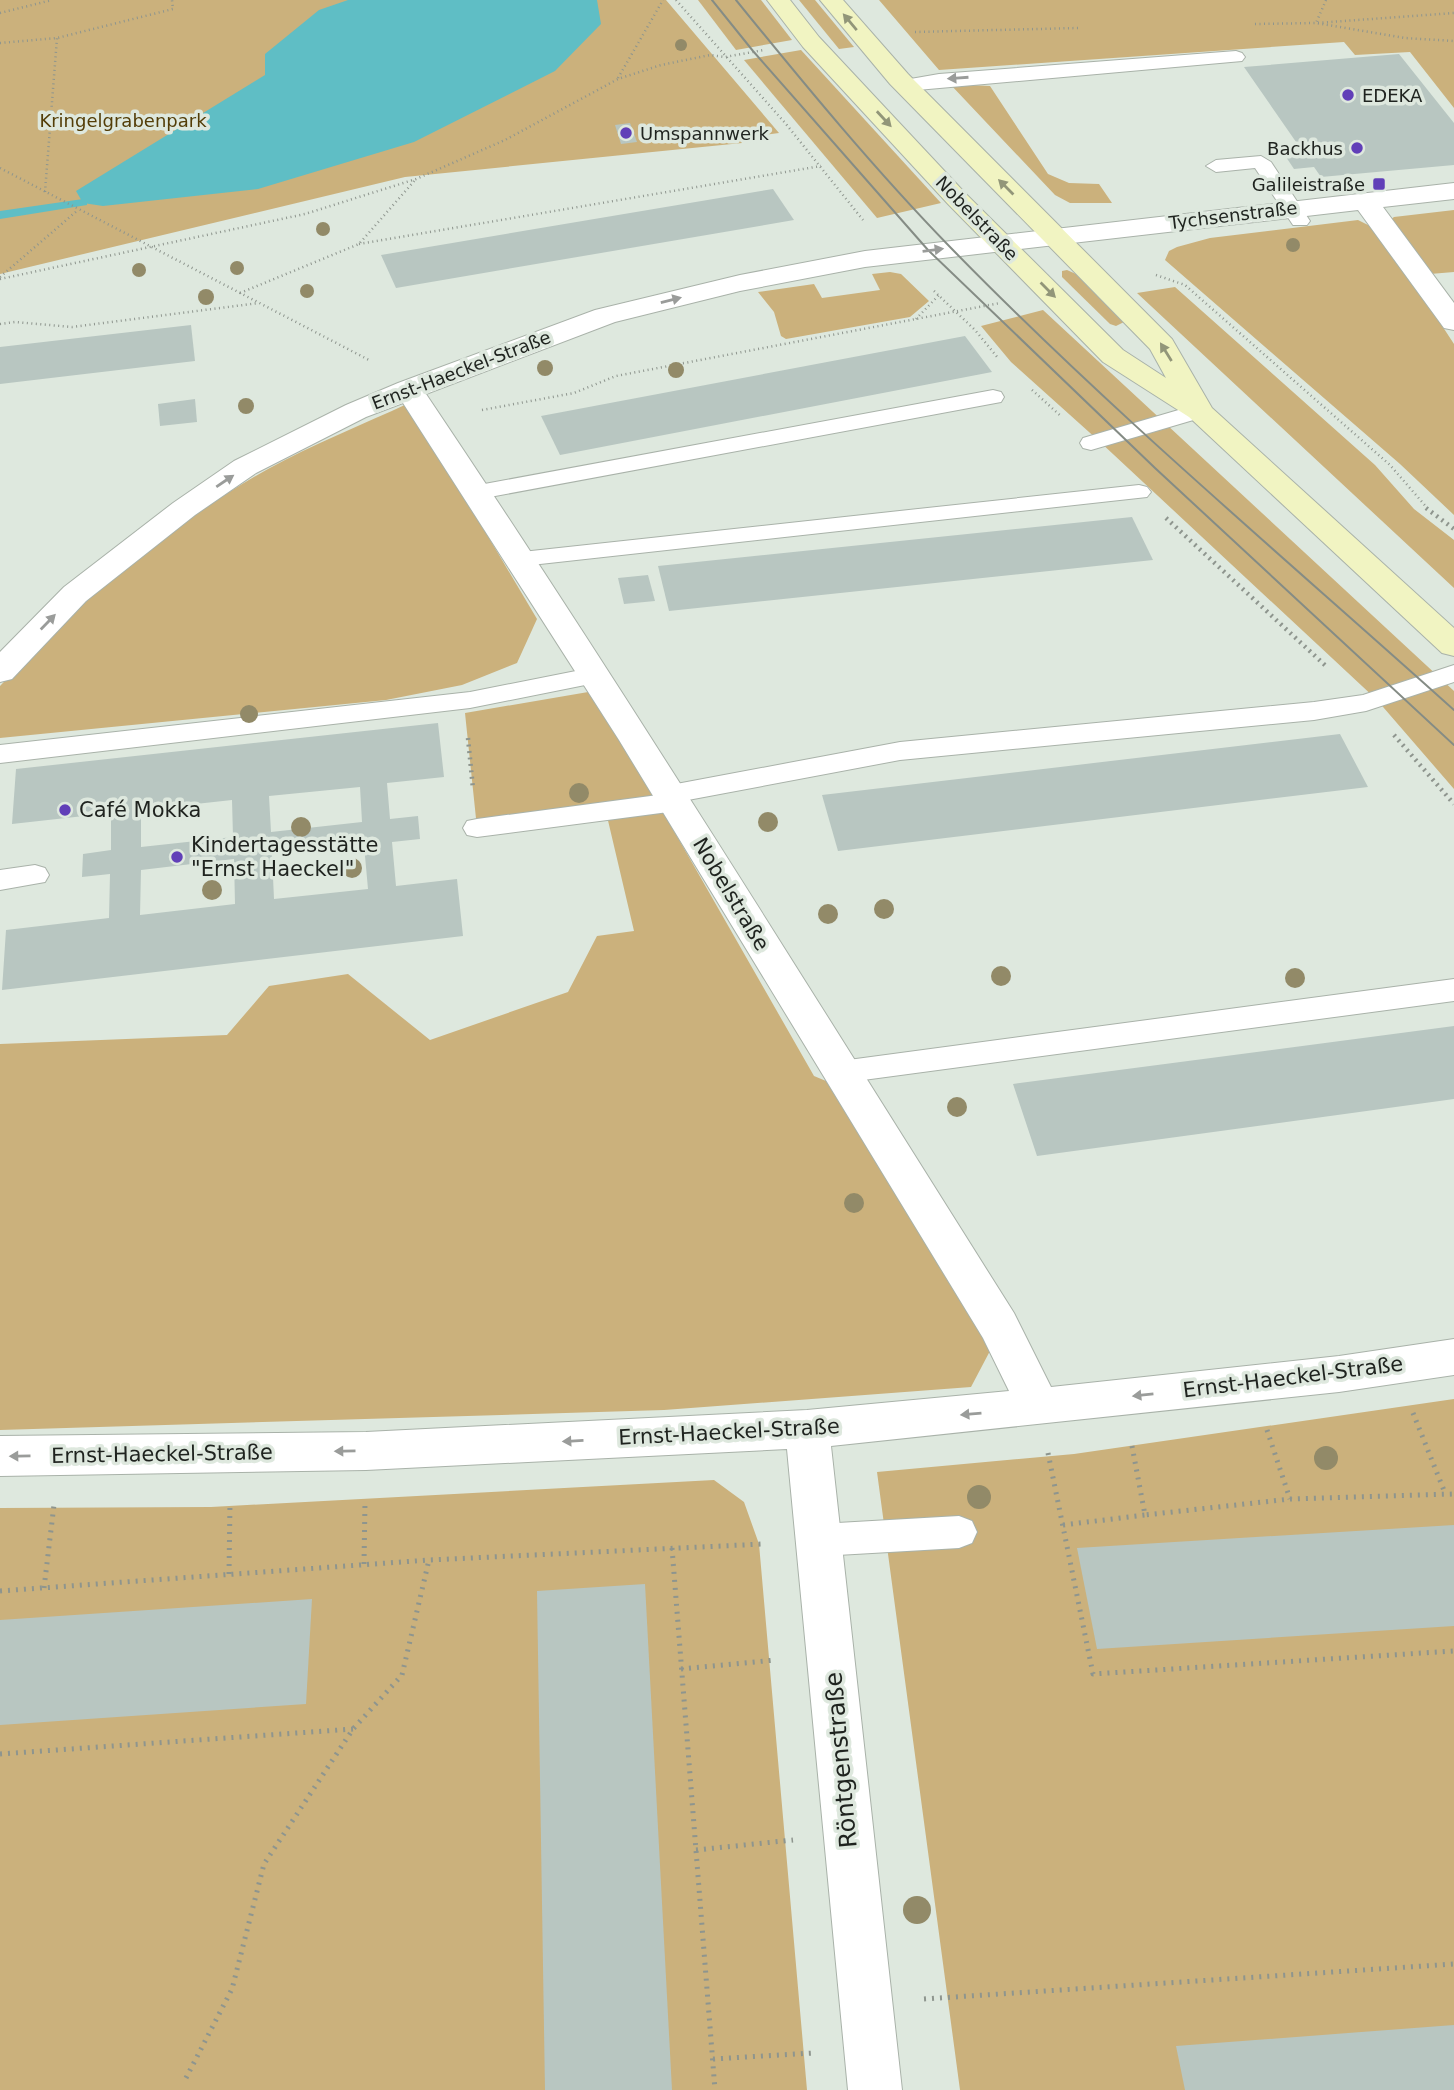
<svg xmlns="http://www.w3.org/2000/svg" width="1454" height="2090" viewBox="0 0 1454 2090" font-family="'DejaVu Sans',sans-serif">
<rect width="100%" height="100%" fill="#dee8de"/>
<g fill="#cbb17c">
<polygon points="0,0 666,0 779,133 740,138 742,143 405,177 0,274"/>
<polygon points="698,0 761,0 792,40 736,50"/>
<polygon points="799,0 815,0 854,47 839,49"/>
<polygon points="879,0 1454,0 1454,108 1410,52 1355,55 1344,42 939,70"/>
<polygon points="801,50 941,203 877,218 744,60"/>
<polygon points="950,84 990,86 1048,174 1069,183 1099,184 1112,203 1070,203 1055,195"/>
<polygon points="1454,210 1454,272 1430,274 1390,220 1394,217"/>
<polygon points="1358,220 1380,231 1454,344 1454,515 1400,464 1165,260 1169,251 1177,247 1210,238"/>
<polygon points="1067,270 1076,274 1124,322 1116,326 1110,324 1062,277 1062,271"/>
<polygon points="890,272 901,274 929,301 910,317 786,339 781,336 774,312 758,292 814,284 822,298 880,290 872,274"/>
<polygon points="1175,287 1375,465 1414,509 1454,540 1454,588 1137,293"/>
<polygon points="1043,310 1454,691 1454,789 1377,700 1099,441 1011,362 981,326"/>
<path d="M409,403L537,619L517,663L462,685L386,700L0,738V686C80,602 166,526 268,469C313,444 362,425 409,403Z"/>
<polygon points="594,691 814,1076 826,1081 991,1349 971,1387 664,1410 0,1430 0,1044 227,1035 269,986 348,974 430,1040 568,992 597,936 634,931 606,812 477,828 465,713"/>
<polygon points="1454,1399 1454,2090 960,2090 877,1472 1074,1454"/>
<polygon points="714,1480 744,1502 759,1544 807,2090 0,2090 0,1508 211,1507"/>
</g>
<polygon fill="#5fbec5" points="348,0 597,0 601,24 555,71 414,142 258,189 103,206 83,203 76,191 265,75 265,54 319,10"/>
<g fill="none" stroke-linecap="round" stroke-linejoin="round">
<polygon fill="#5fbec5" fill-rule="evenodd" points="83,199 87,201 87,205 0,219 0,211"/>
</g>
<g fill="#b8c6c1" fill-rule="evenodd">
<polygon points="1399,54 1454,123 1454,165 1321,177 1314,167 1294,169 1284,154 1303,152 1244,67"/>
<polygon points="630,123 637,142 621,144 615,125"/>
<polygon points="773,189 794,220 396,288 381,255"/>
<polygon points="191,325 195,361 0,384 0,347"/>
<polygon points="965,336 992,372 560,455 541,416"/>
<polygon points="195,399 197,422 160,426 158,404"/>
<polygon points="1132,517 1153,560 669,611 658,566"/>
<polygon points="648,575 655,601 624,604 618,578"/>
<path d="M438,723L444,777L387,783L390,819L418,816L420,839L392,842L396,886L457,879L463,936L2,990L6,930L109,918L110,874L82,877L83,854L111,850V813L12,824L16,769ZM360,787L362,822L271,832L269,796ZM232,800L233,837L141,847V810ZM364,845L368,889L274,899L272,855ZM234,859L235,904L140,915L141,870Z"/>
<polygon points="1340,734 1368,787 838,851 822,795"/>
<polygon points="1454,1026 1454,1099 1037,1156 1013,1084"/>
<polygon points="1454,1525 1454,1626 1097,1649 1077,1548"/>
<polygon points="645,1584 672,2090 545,2090 537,1591"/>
<polygon points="312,1599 306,1704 0,1725 0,1620"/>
<polygon points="1454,2025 1454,2090 1185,2090 1176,2046"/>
</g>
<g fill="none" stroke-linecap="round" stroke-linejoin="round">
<defs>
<g id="lane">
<polygon points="1236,51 1242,53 1245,57 1242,61 906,91 897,85 899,81 939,74"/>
<polygon points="1261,156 1271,162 1310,221 1307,225 1293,225 1255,168 1216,172 1206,166 1216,160"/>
<polygon points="993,390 1001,392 1004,397 1001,402 479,499 471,497 467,492 471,487 479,485"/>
<polygon points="1199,404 1207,406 1210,411 1207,416 1091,450 1083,448 1080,443 1083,438"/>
<polygon points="1139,485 1147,487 1151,492 1147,497 522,566 513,564 510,559 513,554 522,552"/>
<polygon points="1454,665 1454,682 1366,711 1314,720 900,760 688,800 686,809 676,811 477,837 467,835 463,828 467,821 477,819 658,795 662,788 671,785 900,742 1314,702 1363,695"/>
<polygon points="596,667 605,669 609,675 605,681 470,708 0,763 0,745 470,692"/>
<polygon points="35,865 45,868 49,875 45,882 0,890 0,870"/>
<polygon points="1454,979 1454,1001 841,1083 830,1080 826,1072 830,1064 841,1061"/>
<polygon points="959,1516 972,1521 977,1532 972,1543 959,1548 820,1556 807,1551 802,1540 807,1529 820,1524"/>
</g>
<path id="street" d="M1454,183V199L1383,207L1454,303V330L1444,328L1358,210L865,267L740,291L615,322L426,394C629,696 820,1006 1014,1313L1051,1387L1339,1356L1454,1339V1375L1339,1392L831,1446L902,2090H848L787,1449L366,1470L0,1476V1436L366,1432L807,1410L1009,1391L983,1338L619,740L403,403L366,417L256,473L195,515L86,601L12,679L0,682V652L64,587L173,503L234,461L346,405L398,383L595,310L740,275L865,251Z"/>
<polygon id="secondary" points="767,0 790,0 819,37 966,194 1123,350 1166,378 1150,349 890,84 820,0 843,0 908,74 1172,339 1212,408 1454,628 1454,656 1442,653 1189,417 1103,362 948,204 803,47"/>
</defs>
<use href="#lane" stroke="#a9b2a9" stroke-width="2"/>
<use href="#street" stroke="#a9b2a9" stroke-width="2"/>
<use href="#secondary" stroke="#a9b2a9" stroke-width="2"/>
<g stroke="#8e958e" stroke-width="2.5" stroke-dasharray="1 3.5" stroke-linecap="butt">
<polyline points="676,0 786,124 863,220"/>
<polyline points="1326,0 1316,23 1405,38 1454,41"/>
<polyline points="0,13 52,0"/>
<polyline points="1255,24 1316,23 1454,13"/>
<polyline points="915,32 1078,28"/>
<polyline points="0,43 57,38 173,9 172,0"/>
<polyline points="618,78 663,0"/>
<polyline points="0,168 369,360"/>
<polyline points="45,192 57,38"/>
<polyline points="359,244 821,166"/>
<polyline points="1156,275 1185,285 1390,465 1429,510"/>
<polyline points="0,277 78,210"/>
<polyline points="0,279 305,214 416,179 505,140 618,79 661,65 710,55 725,57 764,50"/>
<polyline points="934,291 975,330 998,358"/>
<polyline points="240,293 359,244 416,179"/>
<polyline points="916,319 939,295"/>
<polyline points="0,324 15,322 72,327 259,303"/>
<polyline points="1032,390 1062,417"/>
<polyline points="482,410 574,393 616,376 1000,303"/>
</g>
<g stroke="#8e958e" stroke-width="4.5" stroke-dasharray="2 4.5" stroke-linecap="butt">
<polyline points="1426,508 1454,529"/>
<polyline points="1166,518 1327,667"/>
<polyline points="1394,735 1454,804"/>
<polyline points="468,738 473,789"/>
</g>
<g stroke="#8e958e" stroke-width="5" stroke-dasharray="2 6" stroke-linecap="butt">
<polyline points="1413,1413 1445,1493"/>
<polyline points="1267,1430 1290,1499"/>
<polyline points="1132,1446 1145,1515 1290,1499 1454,1494"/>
<polyline points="1048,1453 1093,1674 1454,1651"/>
<polyline points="1063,1525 1145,1515"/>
<polyline points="672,1548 715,2090"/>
<polyline points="364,1564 365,1502"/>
<polyline points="229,1574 230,1502"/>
<polyline points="44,1588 54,1505"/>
<polyline points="0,1591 429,1560 763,1544"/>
<polyline points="681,1669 775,1660"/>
<polyline points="0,1754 353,1729"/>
<polyline points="696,1850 793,1840"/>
<polyline points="924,1999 1454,1964"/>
<polyline points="713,2059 813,2053"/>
<polyline points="186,2078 232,1989 264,1864 353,1729 402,1675 429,1560"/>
</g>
<use href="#lane" fill="#fff" fill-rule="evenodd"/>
<use href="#street" fill="#fff" fill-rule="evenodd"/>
<use href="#secondary" fill="#f1f4c2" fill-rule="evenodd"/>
<g stroke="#858c85" stroke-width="2">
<polyline points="712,0 753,51 928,250 1155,468 1454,745"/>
<path d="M736,0C805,85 875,170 951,248C1110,411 1285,558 1454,710"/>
</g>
</g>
<g fill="#928a68">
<circle cx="681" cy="45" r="6"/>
<circle cx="323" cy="229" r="7"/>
<circle cx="1293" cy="245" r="7"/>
<circle cx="237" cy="268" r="7"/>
<circle cx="139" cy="270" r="7"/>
<circle cx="307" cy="291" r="7"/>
<circle cx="206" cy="297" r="8"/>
<circle cx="545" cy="368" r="8"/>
<circle cx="676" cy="370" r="8"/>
<circle cx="246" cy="406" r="8"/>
<circle cx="249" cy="714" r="9"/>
<circle cx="579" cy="793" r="10"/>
<circle cx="768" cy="822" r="10"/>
<circle cx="301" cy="827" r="10"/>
<circle cx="352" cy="868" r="10"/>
<circle cx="212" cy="890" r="10"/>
<circle cx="884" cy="909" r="10"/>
<circle cx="828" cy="914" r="10"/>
<circle cx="1001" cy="976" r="10"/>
<circle cx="1295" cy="978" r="10"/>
<circle cx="957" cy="1107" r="10"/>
<circle cx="854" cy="1203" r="10"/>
<circle cx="1326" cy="1458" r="12"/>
<circle cx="979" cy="1497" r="12"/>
<circle cx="917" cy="1910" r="14"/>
</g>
<defs><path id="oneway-solid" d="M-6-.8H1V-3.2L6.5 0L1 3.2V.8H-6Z" transform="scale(1.75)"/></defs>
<g fill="#929679">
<use href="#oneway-solid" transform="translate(850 22) rotate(-130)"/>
<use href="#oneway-solid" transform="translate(884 119) rotate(47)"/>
<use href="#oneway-solid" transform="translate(1006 187) rotate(-135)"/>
<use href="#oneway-solid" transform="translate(1048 290) rotate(45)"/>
<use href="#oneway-solid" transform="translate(1166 352) rotate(-122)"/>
</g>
<g fill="#9a9c9a">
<use href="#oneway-solid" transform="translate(958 78) rotate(176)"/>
<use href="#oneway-solid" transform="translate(933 250) rotate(-7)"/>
<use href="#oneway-solid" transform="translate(671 300) rotate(-14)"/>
<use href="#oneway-solid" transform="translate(225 481) rotate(-34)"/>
<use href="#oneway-solid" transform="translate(48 622) rotate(-46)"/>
<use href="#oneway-solid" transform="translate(1143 1395) rotate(174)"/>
<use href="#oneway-solid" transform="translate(971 1414) rotate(175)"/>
<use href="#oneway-solid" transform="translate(573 1441) rotate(177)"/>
<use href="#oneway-solid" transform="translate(345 1451) rotate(179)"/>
<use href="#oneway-solid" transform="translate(20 1456) rotate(179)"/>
</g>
<g fill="#613fb8" stroke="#dee8de" stroke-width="2.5">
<circle cx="1348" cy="95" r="7"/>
<circle cx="626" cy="133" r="7"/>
<circle cx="1357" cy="148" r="7"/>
<rect x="1372" y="177" width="14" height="14" rx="3.5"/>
<circle cx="65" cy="810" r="7"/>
<circle cx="177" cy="857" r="7"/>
</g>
<g text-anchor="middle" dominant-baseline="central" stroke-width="7" stroke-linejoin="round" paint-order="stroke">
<g font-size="18" fill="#1f231f" stroke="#dee8de" text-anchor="start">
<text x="1362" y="95">EDEKA</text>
<text x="640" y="133">Umspannwerk</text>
<text x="1343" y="148" text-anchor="end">Backhus</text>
<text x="1365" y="184" text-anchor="end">Galileistraße</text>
</g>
<g font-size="18" fill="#533d07" stroke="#dee8de">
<text x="123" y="120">Kringelgrabenpark</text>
</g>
<g font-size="18" fill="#1f231f" stroke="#dee8de">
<text transform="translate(1233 215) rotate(-7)">Tychsenstraße</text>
<text transform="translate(977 218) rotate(46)">Nobelstraße</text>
<text transform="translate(461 370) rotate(-21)">Ernst-Haeckel-Straße</text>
</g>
<g font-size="21" fill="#1f231f" stroke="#dee8de" text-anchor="start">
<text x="79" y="810">Café Mokka</text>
<text x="191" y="845">Kindertagesstätte<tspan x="191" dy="24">"Ernst Haeckel"</tspan></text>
</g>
<g font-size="21" fill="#1f231f" stroke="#dee8de">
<text transform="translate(731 894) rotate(59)">Nobelstraße</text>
<text transform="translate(1293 1377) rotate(-7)">Ernst-Haeckel-Straße</text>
<text transform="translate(729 1432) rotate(-3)">Ernst-Haeckel-Straße</text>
<text transform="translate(162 1454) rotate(-1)">Ernst-Haeckel-Straße</text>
</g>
<g font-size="24" fill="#1f231f" stroke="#dee8de">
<text transform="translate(841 1760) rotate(-95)">Röntgenstraße</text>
</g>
</g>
</svg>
